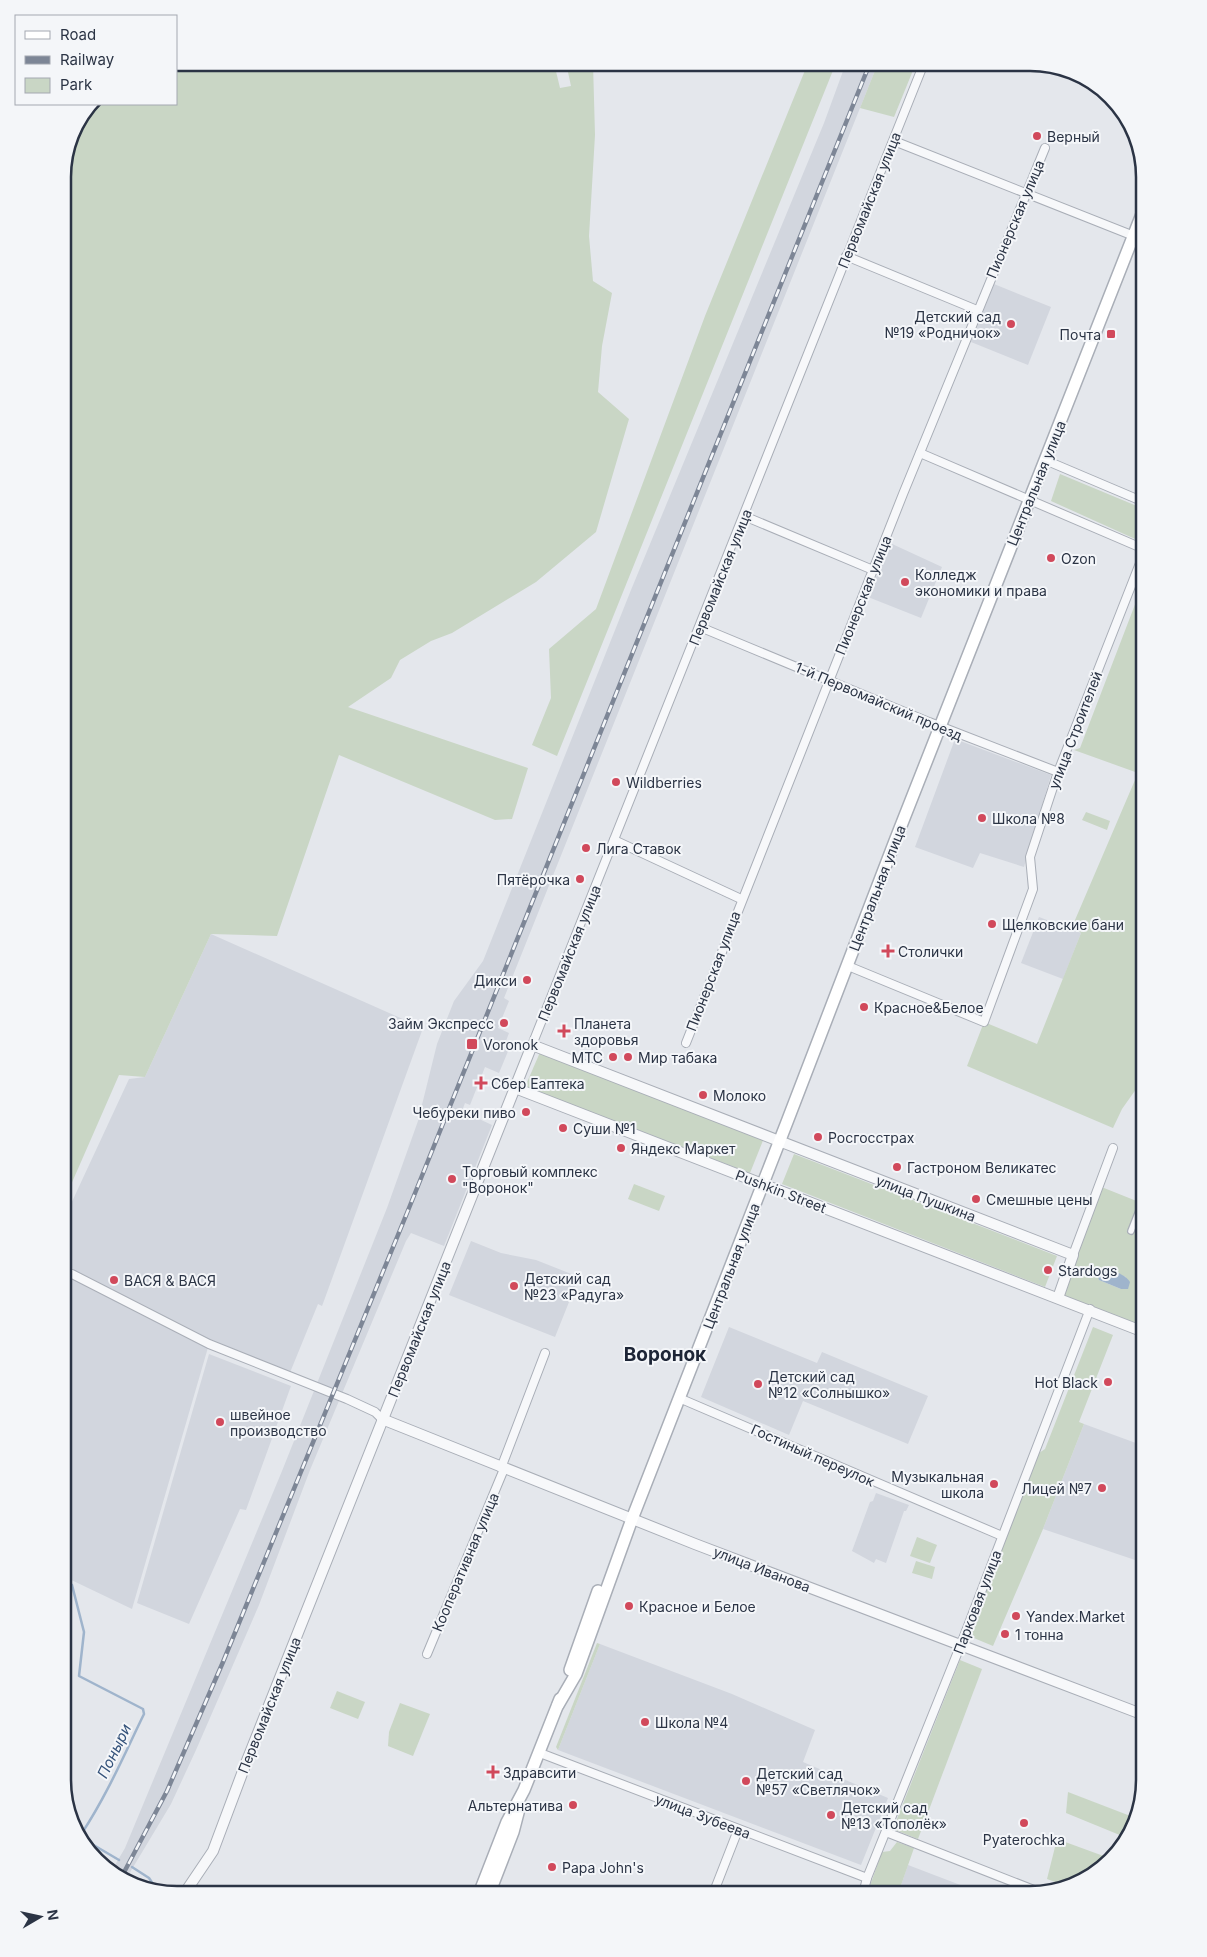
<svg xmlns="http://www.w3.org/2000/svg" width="1207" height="1957" viewBox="0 0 1207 1957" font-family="Inter,sans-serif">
<rect width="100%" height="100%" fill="#e4e7ec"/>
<g fill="#d2d6de">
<polygon points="846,63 878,63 504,998 509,1001 498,1028 509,1033 506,1041 511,1044 499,1073 485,1067 470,1105 465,1103 462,1111 492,1125 444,1246 411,1233 406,1241 310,1470 259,1605 196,1750 171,1804 126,1879 114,1875 111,1872 125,1848 282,1471 387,1208 418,1121 437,1044 454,1001 483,961 631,590 824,123"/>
<polygon points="994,284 1051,307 1028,365 971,342"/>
<polygon points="890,543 942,567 921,618 868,597"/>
<polygon points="955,739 1051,775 1024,867 980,853 973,868 915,847"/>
<polygon points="1039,917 1081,933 1063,979 1021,963"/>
<polygon points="211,934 423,1028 325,1298 322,1306 318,1304 289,1375 209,1344 132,1609 63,1576 63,1221 129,1079 145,1077"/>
<polygon points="471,1241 501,1253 536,1260 579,1277 555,1337 449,1295"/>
<polygon points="729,1327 817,1363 822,1352 928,1396 908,1444 803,1401 789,1435 701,1397"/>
<polygon points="209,1354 291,1386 246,1510 240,1509 189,1624 137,1603"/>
<polygon points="1084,1424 1144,1446 1144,1563 1043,1529"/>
<polygon points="876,1493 909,1505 906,1511 904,1511 886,1563 876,1559 874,1563 852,1551 870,1502 873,1501"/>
<polygon points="600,1644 732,1694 815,1730 803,1762 888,1798 861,1865 558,1750"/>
<polygon points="908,1865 984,1894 898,1894"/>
</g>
<g fill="#c9d6c5" fill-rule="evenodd">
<path d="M176,63H554L560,88L571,86L566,63H593L595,135L589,236L593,281L612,293L602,346L598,392L629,419L596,532L536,582L452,633L431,641L400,660L391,678L348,707L528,768L512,819L495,820L339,755L277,936L211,934L145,1077L119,1075L63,1203V1133C68,1117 65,1099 72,1081L68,1072L63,1070V170L74,127L91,104H176Z"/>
<polygon points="808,63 836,63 557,756 532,745 551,698 549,649 596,609 705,316"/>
<polygon points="878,63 916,63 894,117 860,108"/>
<polygon points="1060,474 1144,509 1144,543 1051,501"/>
<polygon points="1144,581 1144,1078 1122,1109 1113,1128 967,1066 984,1022 1037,1044 1081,933 1072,927 1138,773 1074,750 1080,748"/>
<polygon points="1086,812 1110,821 1107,830 1082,820"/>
<polygon points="541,1050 764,1138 750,1173 525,1087"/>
<polygon points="794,1154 1057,1256 1045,1287 782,1184"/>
<polygon points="634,1184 665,1196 659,1211 628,1199"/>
<path d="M1099,1186L1144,1204V1324L1142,1331L1058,1298ZM1106,1269L1126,1277L1121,1289L1099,1280Z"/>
<polygon points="1093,1327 1113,1335 1079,1422 1084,1424 1043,1529 993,1646 969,1636 1036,1455 1045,1449"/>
<polygon points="1144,1386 1144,1409 1136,1406"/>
<polygon points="917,1537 937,1545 930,1563 910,1556"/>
<polygon points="916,1561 935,1567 932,1579 912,1573"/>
<polygon points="597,1643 600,1644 558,1750 556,1747"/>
<polygon points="960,1660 982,1669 918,1839 893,1829"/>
<polygon points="337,1691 365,1702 358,1719 330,1708"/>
<polygon points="400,1703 430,1714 413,1756 388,1746 389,1732"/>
<polygon points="1068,1792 1133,1817 1127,1838 1066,1813"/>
<polygon points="1057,1839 1109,1858 1081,1882 1066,1886 1047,1879"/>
<polygon points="897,1842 914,1848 898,1894 867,1894 882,1852 890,1851"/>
</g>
<g fill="#9fb4cc">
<path d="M63,1070L68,1072L72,1081C65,1099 68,1116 63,1133Z"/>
<path d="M1100,1269C1109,1268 1125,1274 1130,1282L1128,1289H1121L1099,1280L1097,1273Z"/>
</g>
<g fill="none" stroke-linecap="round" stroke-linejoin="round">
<g stroke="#9fb4cc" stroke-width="2.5">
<path d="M63,1582L72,1585L84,1632L79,1676L143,1709L144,1714C124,1755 107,1795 82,1833L85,1840L119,1860"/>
<polyline points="132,1867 149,1878 157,1890"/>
</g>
<defs>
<polyline id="pedestrian" points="1131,1231 1142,1203"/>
<g id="minor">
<polyline points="894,141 1144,240"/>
<polyline points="846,256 977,310"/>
<polyline points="920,453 1144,549"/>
<polyline points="1045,460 1144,502"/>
<polyline points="744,516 873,570"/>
<polyline points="700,627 929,722 1058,772"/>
<polyline points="614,840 741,899"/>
<polyline points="848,966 984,1022 1033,889 1030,857 1058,772 1144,553"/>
<polyline points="686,1043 903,494 1045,148"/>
<polyline points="532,1045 924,63"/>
<polyline points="1073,1255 1113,1148"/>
<polyline points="72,1274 209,1344 347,1399 375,1412 382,1419"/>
<polyline points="679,1398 1002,1536"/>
<polyline points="501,1468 545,1353"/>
<polyline points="427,1654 504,1469"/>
<polyline points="540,1753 867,1878"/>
<polyline points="886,1832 1039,1892"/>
<polyline points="713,1894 738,1830"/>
<polyline points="863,1894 867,1878 961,1644 1090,1309"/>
</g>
<g id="tertiary">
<polyline points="515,1088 1144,1332"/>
<polyline points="382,1419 695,1544 1144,1715"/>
<polyline points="184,1894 213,1851 246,1763 532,1045 1073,1255 1058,1298"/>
</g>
<g id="secondary">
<polyline points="570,1670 598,1591"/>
<polyline points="558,1705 576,1674 632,1519 787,1122 895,841 1144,209"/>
<polyline points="479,1894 507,1822 524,1790 560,1699"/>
<polyline points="489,1894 513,1832 519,1809"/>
</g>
</defs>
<use href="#pedestrian" stroke="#a9aeb7" stroke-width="8"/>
<use href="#minor" stroke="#a9aeb7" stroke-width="10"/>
<use href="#tertiary" stroke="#a9aeb7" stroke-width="12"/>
<use href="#secondary" stroke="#a9aeb7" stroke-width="14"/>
<use href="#pedestrian" stroke="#f7f8fa" stroke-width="5.5"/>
<use href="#minor" stroke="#f7f8fa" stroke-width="8"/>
<use href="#tertiary" stroke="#f7f8fa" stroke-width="10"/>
<use href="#secondary" stroke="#fff" stroke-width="11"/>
<defs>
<polyline id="rail" points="121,1878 167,1791 223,1662 407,1213 870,63"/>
</defs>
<use href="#rail" stroke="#7d8696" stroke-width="4.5"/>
<use href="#rail" stroke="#f4f6f9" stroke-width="2.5" stroke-dasharray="8" stroke-linecap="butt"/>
</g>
<g fill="#d1495b" stroke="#f4f6f9" stroke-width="2">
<circle cx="1037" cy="136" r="5"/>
<circle cx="1011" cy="324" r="5"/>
<rect x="1106" y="329" width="10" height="10" rx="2.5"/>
<circle cx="1051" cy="558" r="5"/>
<circle cx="905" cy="582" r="5"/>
<circle cx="616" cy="782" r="5"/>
<circle cx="982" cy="818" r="5"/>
<circle cx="586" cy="848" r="5"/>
<circle cx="580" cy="879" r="5"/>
<circle cx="992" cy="924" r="5"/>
<path d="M885.5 943.5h5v5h5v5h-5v5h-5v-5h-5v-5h5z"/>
<circle cx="527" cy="980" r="5"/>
<circle cx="864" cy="1007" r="5"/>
<circle cx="504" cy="1023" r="5"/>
<path d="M561.5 1023.5h5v5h5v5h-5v5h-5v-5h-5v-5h5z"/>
<rect x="466" y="1038" width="12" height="12" rx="2.5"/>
<circle cx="613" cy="1057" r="5"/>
<circle cx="628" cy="1057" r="5"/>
<path d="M478.5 1075.5h5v5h5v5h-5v5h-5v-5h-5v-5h5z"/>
<circle cx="703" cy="1095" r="5"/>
<circle cx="526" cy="1112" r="5"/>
<circle cx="563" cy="1128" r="5"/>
<circle cx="818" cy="1137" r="5"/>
<circle cx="621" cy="1148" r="5"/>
<circle cx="897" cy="1167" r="5"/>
<circle cx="452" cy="1179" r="5"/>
<circle cx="976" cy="1199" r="5"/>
<circle cx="1048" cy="1270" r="5"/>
<circle cx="114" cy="1280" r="5"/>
<circle cx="514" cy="1286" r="5"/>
<circle cx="1108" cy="1382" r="5"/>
<circle cx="758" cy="1384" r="5"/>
<circle cx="220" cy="1422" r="5"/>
<circle cx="994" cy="1484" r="5"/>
<circle cx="1102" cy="1488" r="5"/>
<circle cx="629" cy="1606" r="5"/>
<circle cx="1016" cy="1616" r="5"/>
<circle cx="1005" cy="1634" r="5"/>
<circle cx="645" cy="1722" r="5"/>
<path d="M490.5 1764.5h5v5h5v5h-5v5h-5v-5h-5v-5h5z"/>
<circle cx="746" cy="1781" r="5"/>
<circle cx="573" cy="1805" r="5"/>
<circle cx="831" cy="1815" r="5"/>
<circle cx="1024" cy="1823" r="5"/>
<circle cx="552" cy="1867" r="5"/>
</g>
<g text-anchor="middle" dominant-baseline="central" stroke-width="4" stroke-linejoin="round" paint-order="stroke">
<g font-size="14" fill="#2b3445" stroke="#f4f6f9" text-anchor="start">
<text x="1047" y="136">Верный</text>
<text x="1001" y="316" text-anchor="end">Детский сад<tspan x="1001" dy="16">№19 «Родничок»</tspan></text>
<text x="1101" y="334" text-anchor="end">Почта</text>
<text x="1061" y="558">Ozon</text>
<text x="915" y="574">Колледж<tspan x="915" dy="16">экономики и права</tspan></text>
<text x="626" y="782">Wildberries</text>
<text x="992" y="818">Школа №8</text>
<text x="596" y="848">Лига Ставок</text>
<text x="570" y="879" text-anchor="end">Пятёрочка</text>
<text x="1002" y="924">Щелковские бани</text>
<text x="898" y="951">Столички</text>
<text x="517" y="980" text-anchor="end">Дикси</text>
<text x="874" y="1007">Красное&amp;Белое</text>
<text x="494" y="1023" text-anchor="end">Займ Экспресс</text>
<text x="574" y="1023">Планета<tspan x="574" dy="16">здоровья</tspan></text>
<text x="483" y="1044">Voronok</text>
<text x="603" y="1057" text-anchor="end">МТС</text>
<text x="638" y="1057">Мир табака</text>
<text x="491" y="1083">Сбер Еаптека</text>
<text x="713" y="1095">Moлоко</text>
<text x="516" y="1112" text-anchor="end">Чебуреки пиво</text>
<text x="573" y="1128">Суши №1</text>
<text x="828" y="1137">Росгосстрах</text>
<text x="631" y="1148">Яндекс Маркет</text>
<text x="907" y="1167">Гастроном Великатес</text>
<text x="462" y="1171">Торговый комплекс<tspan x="462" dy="16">"Воронок"</tspan></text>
<text x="986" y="1199">Смешные цены</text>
<text x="1058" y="1270">Stardogs</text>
<text x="524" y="1278">Детский сад<tspan x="524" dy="16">№23 «Радуга»</tspan></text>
<text x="124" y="1280">ВАСЯ &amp; ВАСЯ</text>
<text x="768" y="1376">Детский сад<tspan x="768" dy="16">№12 «Солнышко»</tspan></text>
<text x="1098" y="1382" text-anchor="end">Hot Black</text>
<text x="230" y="1414">швейное<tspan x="230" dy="16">производство</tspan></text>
<text x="984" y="1476" text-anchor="end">Музыкальная<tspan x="984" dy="16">школа</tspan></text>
<text x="1092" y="1488" text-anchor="end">Лицей №7</text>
<text x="639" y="1606">Красное и Белое</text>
<text x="1026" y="1616">Yandex.Market</text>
<text x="1015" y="1634">1 тонна</text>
<text x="655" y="1722">Школа №4</text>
<text x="503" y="1772">Здравсити</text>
<text x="756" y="1773">Детский сад<tspan x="756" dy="16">№57 «Светлячок»</tspan></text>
<text x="563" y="1805" text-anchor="end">Альтернатива</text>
<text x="841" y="1807">Детский сад<tspan x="841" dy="16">№13 «Тополёк»</tspan></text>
<text x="1024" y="1839" text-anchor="middle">Pyaterochka</text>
<text x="562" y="1867">Papa John's</text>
</g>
<g font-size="14" fill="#2b3445" stroke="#f4f6f9">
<text transform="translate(869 200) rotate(-68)">Первомайская улица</text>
<text transform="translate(1015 219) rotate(-67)">Пионерская улица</text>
<text transform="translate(1036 483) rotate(-68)">Центральная улица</text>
<text transform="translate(720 577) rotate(-68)">Первомайская улица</text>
<text transform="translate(863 595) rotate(-68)">Пионерская улица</text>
<text transform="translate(879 701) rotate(23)">1-й Первомайский проезд</text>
<text transform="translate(1075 730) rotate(-69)">улица Строителей</text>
<text transform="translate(877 888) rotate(-69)">Центральная улица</text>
<text transform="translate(569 953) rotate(-68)">Первомайская улица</text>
<text transform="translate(713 971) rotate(-69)">Пионерская улица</text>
<text transform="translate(781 1191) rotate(21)">Pushkin Street</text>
<text transform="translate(926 1198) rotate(21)">улица Пушкина</text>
<text transform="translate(731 1266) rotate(-69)">Центральная улица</text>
<text transform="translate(419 1329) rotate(-68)">Первомайская улица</text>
<text transform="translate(813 1455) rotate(24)">Гостиный переулок</text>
<text transform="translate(465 1562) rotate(-67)">Кооперативная улица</text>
<text transform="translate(762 1569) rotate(21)">улица Иванова</text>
<text transform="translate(977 1602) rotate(-69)">Парковая улица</text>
<text transform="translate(269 1705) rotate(-68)">Первомайская улица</text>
<text transform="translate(703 1816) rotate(21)">улица Зубеева</text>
</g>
<g font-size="15" font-style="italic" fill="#34527a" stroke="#f4f6f9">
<text transform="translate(114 1751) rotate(-64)">Поныри</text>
</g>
<g font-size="19" font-weight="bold" fill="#1d2536" stroke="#f4f6f9">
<text x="665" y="1354">Воронок</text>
</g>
</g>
<path d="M0 0H1207V1957H0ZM177 71H1030A106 106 0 0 1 1136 177V1780A106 106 0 0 1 1030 1886H177A106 106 0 0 1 71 1780V177A106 106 0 0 1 177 71Z" fill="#f4f6f9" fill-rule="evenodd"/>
<path fill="none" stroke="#2b3445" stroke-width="2.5" d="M177 71H1030A106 106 0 0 1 1136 177V1780A106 106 0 0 1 1030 1886H177A106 106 0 0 1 71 1780V177A106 106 0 0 1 177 71Z"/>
<rect x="15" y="15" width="162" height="90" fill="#f4f6f9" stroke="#a4a8b1"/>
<rect x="25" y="31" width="25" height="8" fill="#ffffff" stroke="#a4a8b1"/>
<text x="60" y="40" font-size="15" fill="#2b3445">Road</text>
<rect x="25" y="56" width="25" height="8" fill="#7d8696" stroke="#a4a8b1"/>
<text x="60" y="65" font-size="15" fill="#2b3445">Railway</text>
<rect x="25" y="78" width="25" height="15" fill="#c9d6c5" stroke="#a4a8b1"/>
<text x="60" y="90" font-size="15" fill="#2b3445">Park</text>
<g transform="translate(40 1917) rotate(81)" stroke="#f4f6f9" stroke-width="4" paint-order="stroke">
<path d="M0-4L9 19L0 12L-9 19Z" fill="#2b3445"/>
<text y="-8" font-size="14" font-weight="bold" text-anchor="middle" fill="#2b3445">N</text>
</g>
</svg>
